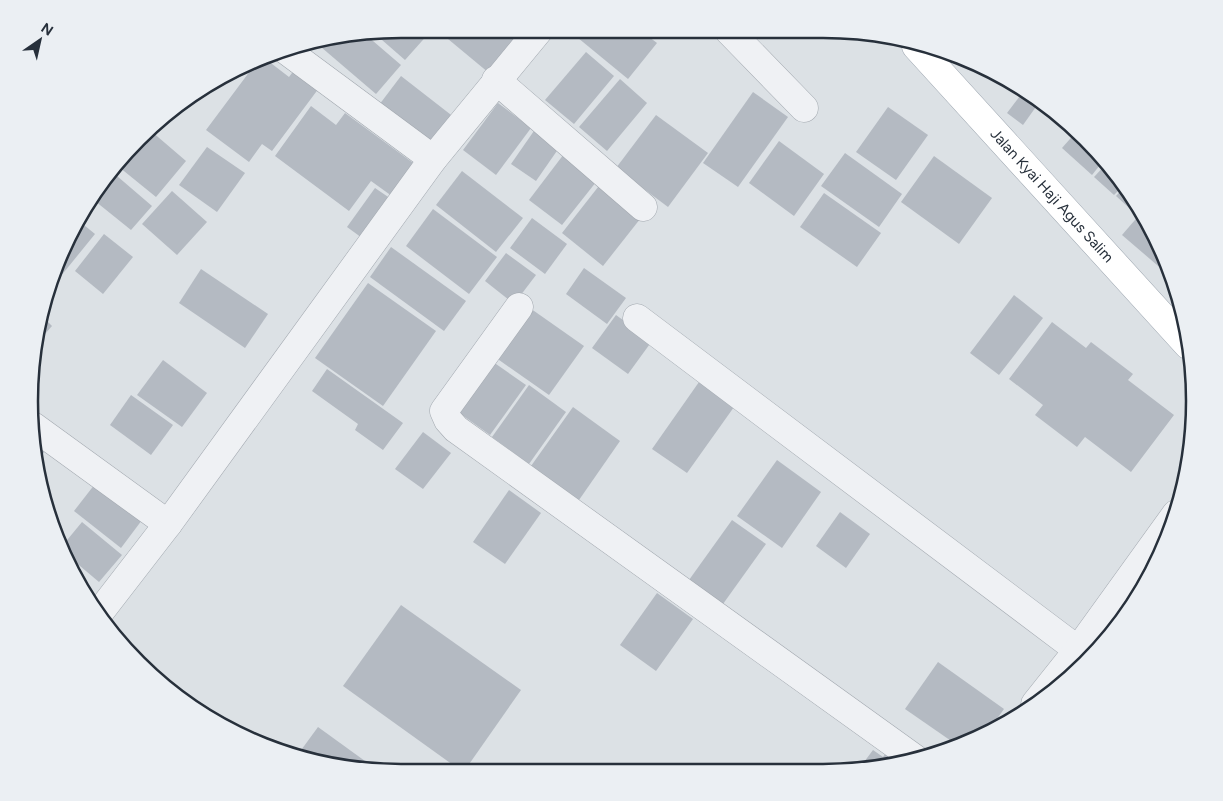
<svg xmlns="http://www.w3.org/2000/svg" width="1223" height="801" viewBox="0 0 1223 801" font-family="Figtree,sans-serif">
<rect width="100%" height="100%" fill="#dce1e5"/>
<g fill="#b4bac2">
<polygon points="400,29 427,29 430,32 405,60 374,33"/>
<polygon points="446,29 519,30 523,33 489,73 442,34"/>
<polygon points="575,30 640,30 657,43 628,79 572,33"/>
<polygon points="366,35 401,65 376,94 321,47 327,41"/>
<polygon points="586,52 614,76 574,124 545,100"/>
<polygon points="263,57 289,77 295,69 319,88 272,151 262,144 249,162 206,130 259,59"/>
<polygon points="401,76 455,118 432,146 379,105"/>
<polygon points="620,79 647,103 607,151 579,127"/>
<polygon points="753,92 788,117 738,187 703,163"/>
<polygon points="1023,92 1038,104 1023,125 1007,113"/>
<polygon points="498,103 531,128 496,175 463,150"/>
<polygon points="311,106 336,125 345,113 420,168 396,199 371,181 349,211 275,156"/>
<polygon points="888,107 928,135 896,180 856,152"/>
<polygon points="656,115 708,153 668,207 616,168"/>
<polygon points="536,128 561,145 536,181 511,164"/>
<polygon points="151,131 186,161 156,197 119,167"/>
<polygon points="1077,131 1104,160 1092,175 1062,148"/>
<polygon points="779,141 824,174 794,216 749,183"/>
<polygon points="207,147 245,173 217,212 179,185"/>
<polygon points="567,150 600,177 562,225 529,200"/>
<polygon points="845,153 902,194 879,227 821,186"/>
<polygon points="934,156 992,198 959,244 901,202"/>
<polygon points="1107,163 1124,185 1114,195 1094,177"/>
<polygon points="462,171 523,218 496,252 436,205"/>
<polygon points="117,176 152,206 131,230 95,201"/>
<polygon points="602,182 644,214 603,266 562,233"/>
<polygon points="1125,186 1141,211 1137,215 1116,196"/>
<polygon points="375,188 397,203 369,243 347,227"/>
<polygon points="172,191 207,222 177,255 142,224"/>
<polygon points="824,193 881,233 857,267 800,227"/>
<polygon points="433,209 497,257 469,294 406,246"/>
<polygon points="1141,213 1156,236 1171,277 1122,235"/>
<polygon points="532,218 567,244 545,274 510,248"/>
<polygon points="79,221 95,234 56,282 52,279 57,259"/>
<polygon points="104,234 133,257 103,294 75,271"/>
<polygon points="391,247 466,301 444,331 370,277"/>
<polygon points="506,253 536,275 514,304 485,281"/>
<polygon points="584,268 626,298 607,324 566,294"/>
<polygon points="201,269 268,314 245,348 179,303"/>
<polygon points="368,283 436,331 383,406 315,358"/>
<polygon points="1014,295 1043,318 999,375 970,353"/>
<polygon points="527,306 584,346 549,395 492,355"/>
<polygon points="616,315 652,341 628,374 592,348"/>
<polygon points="43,317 52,326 38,342"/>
<polygon points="1052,322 1086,348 1091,342 1133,374 1128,380 1174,415 1131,472 1085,437 1077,447 1035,415 1043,405 1009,379"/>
<polygon points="486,357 526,385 490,435 451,407"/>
<polygon points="163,360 207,393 182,427 137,395"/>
<polygon points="327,369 403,423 383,450 355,430 358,424 312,391"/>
<polygon points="699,382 734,407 687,473 652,449"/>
<polygon points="529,385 566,412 529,464 492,437"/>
<polygon points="131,395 173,425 151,455 110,425"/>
<polygon points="573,407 620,441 579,500 531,466"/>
<polygon points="423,432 451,453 423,489 395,469"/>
<polygon points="33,433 50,445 35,464 34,446"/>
<polygon points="777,460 821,492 782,548 737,516"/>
<polygon points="95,484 142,520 121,548 74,511"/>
<polygon points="509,490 541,513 505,564 473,542"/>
<polygon points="840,512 870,534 846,568 816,546"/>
<polygon points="732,520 766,544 723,604 689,580"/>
<polygon points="82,522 122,555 99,582 67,555 63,545"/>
<polygon points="657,593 693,619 656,671 620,645"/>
<polygon points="401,605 521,690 465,770 460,770 343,686"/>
<polygon points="938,662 1004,709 986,734 957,745 905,709"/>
<polygon points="318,727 376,769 352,769 299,753"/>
<polygon points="889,749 906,762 858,770 873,750 883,757"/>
</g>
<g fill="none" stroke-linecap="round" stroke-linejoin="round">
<defs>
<g id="minor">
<polyline points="729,31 804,108"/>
<polyline points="283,48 433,159"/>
<polyline points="496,80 643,207"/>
<polyline points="519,307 444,411 448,420 456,429 917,760"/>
<polyline points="637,318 1078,650"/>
<polyline points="33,426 168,524"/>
<polyline points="100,612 168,524 433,159 539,30"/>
<polyline points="1035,704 1078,650 1176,514"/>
</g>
<g id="major">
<path id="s1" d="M916,46L1188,345"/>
</g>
</defs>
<use href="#minor" stroke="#a2a8af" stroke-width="29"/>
<use href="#major" stroke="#9da6b0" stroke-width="29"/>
<use href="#minor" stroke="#eff1f4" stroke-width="28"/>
<use href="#major" stroke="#fff" stroke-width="28"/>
</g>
<g text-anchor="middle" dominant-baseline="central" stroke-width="4.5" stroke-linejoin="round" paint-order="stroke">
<g font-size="15" fill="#27303b" stroke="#ebeff3">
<text stroke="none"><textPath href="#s1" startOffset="202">Jalan Kyai Haji Agus Salim</textPath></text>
</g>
</g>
<path d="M0 0H1223V801H0ZM401 38H823A363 363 0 0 1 1186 401V401A363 363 0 0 1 823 764H401A363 363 0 0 1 38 401V401A363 363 0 0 1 401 38Z" fill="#ebeff3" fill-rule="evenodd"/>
<path fill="none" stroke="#27303b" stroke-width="2.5" d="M401 38H823A363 363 0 0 1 1186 401V401A363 363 0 0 1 823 764H401A363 363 0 0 1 38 401V401A363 363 0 0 1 401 38Z"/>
<g transform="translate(40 40) rotate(34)" stroke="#ebeff3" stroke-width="4" paint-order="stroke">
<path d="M0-4L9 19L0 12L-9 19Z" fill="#27303b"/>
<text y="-8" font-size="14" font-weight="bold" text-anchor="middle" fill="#27303b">N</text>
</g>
</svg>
